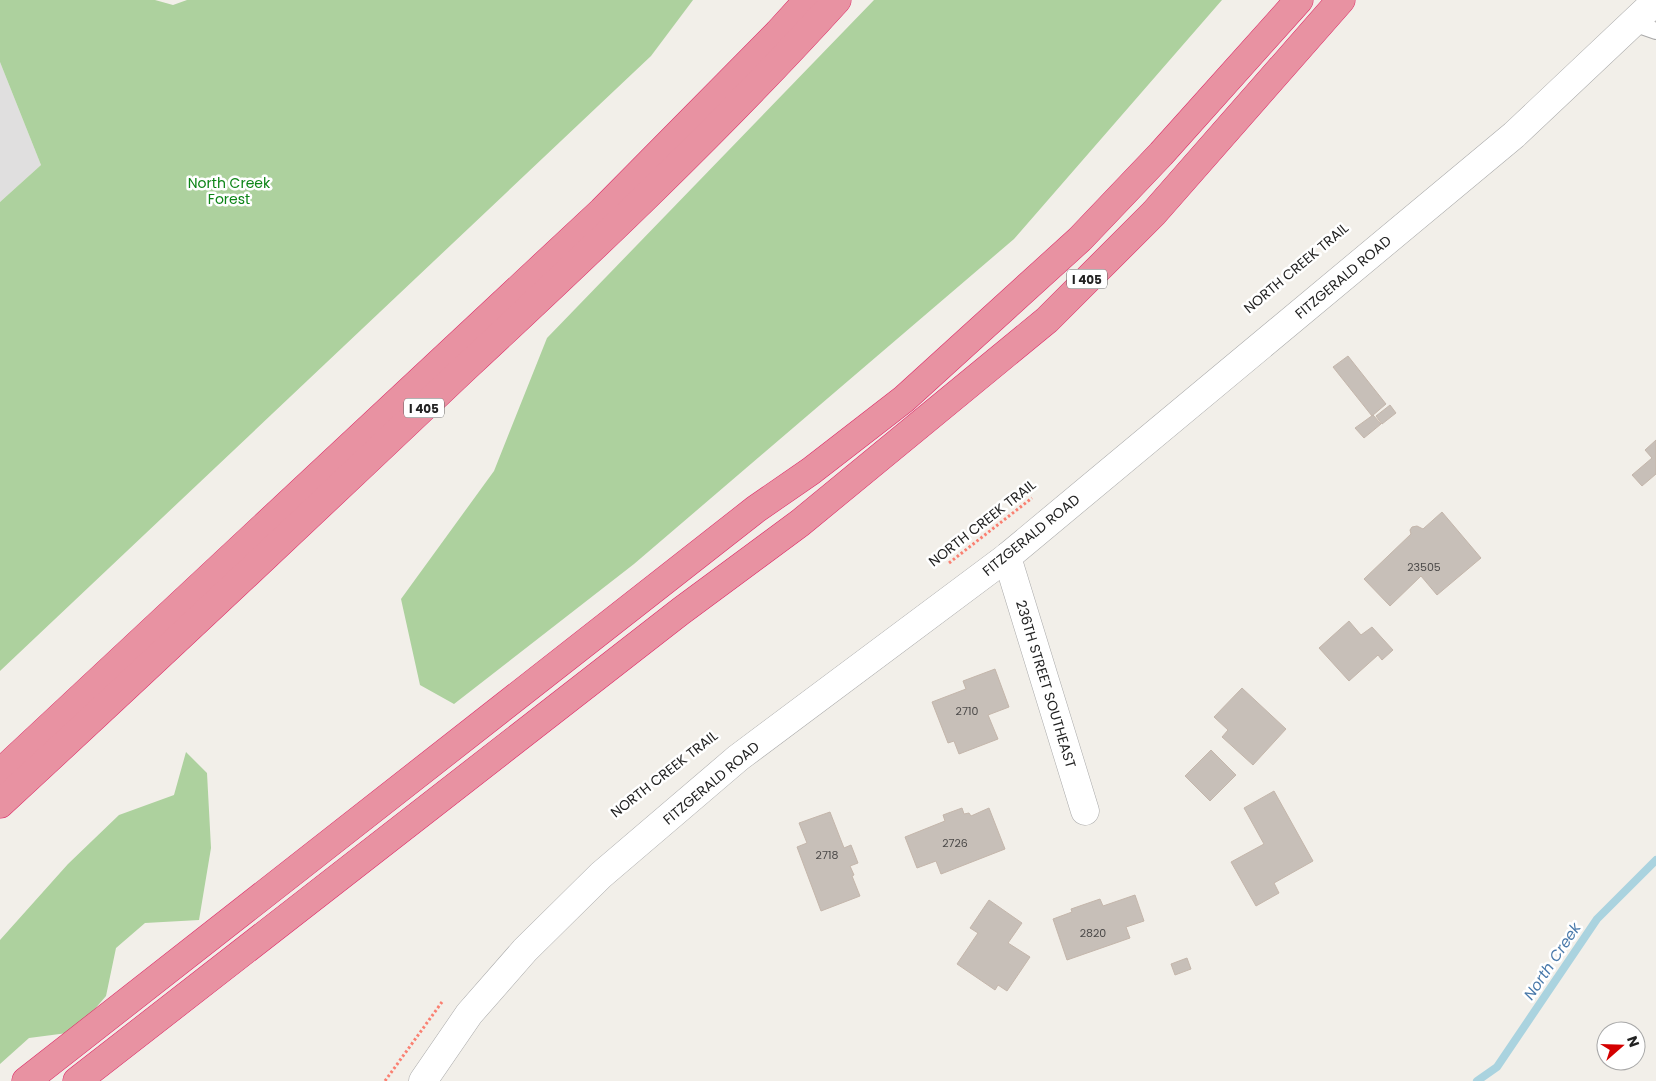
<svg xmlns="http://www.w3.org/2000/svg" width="1656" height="1081" viewBox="0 0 1656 1081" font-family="Poppins,sans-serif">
<rect width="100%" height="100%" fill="#f2efe9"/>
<polygon fill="#e0dfdf" points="0,62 41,165 0,202"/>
<g fill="#add19e">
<polygon points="0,0 155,0 173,5 187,0 693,0 651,56 0,671 0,202 41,165 0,62"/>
<polygon points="874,0 1222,0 1014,239 634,564 454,704 420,685 401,599 494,471 547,338"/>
<polygon points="186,752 207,773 211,848 199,920 145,923 116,948 106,996 75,1032 29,1038 0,1064 0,940 68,864 119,815 174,795"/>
</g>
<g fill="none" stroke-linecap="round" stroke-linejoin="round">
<polyline stroke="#aad3df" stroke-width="8" points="1477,1081 1497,1067 1597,919 1656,860"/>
</g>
<g fill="#c7bfb8" stroke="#c4b6ab">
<polygon points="1348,356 1386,404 1372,416 1333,367"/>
<polygon points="1390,405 1396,413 1382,424 1376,416"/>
<polygon points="1373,415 1381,424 1364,438 1355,428"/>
<polygon points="1656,440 1656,474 1642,486 1632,475 1652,458 1645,450"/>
<polygon points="1442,512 1481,558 1437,595 1421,576 1390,606 1364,579 1411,534 1410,530 1412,527 1417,526 1423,529"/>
<polygon points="1349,621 1361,635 1372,627 1393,650 1382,660 1378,655 1349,681 1319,648"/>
<polygon points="995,669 1009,707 988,715 998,739 959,754 954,741 948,743 932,702 966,689 963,681"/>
<polygon points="1242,688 1286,729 1253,765 1222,737 1228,730 1214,717"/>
<polygon points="1211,750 1236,775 1210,801 1185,776"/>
<polygon points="1274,791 1313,861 1274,883 1279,893 1256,906 1231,862 1264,844 1244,808"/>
<polygon points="962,808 964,814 969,813 971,816 989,808 1005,849 941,874 936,861 917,868 905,837 945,821 943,815"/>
<polygon points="830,812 844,848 851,845 858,863 850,866 854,875 852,876 860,896 821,911 797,847 807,843 799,823"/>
<polygon points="1135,895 1144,921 1126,927 1130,938 1067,960 1053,919 1072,912 1071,909 1100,899 1103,906"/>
<polygon points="989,900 1022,923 1008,943 1030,957 1007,991 998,985 995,990 957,964 978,933 970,928"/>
<polygon points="1187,958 1191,969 1175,975 1171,964"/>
</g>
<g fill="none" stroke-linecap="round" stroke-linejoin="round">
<defs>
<polyline id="service" points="1633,23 1656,31"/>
<polyline id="minor" points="1007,557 1085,811"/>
<polyline id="tertiary" points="423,1081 469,1014 525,950 601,875 738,758 1007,557 1514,135 1656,1"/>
<g id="motorway">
<polyline points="0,773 602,211 778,33 808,0"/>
<path d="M0,804C156,660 310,515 464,369C592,250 719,130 837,0"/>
<polyline points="26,1081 756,509 811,471 904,399 1080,239 1161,154 1299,0"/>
<polyline points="77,1081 681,611 800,523 1047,320 1154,213 1341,0"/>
</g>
</defs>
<use href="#service" stroke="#a9a9a9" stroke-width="18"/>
<use href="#minor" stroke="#a9a9a9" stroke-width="29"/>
<use href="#tertiary" stroke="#a9a9a9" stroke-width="29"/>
<use href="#motorway" stroke="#dc2a67" stroke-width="29"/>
<g stroke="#fa8072" stroke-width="3" stroke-dasharray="2.5 2.5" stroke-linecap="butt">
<polyline points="949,563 1032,498"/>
<polyline points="385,1081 442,1002"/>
</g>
<use href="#service" stroke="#fff" stroke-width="16"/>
<use href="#minor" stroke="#fff" stroke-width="28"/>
<use href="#tertiary" stroke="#fff" stroke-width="28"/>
<use href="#motorway" stroke="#e892a2" stroke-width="28"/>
</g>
<g text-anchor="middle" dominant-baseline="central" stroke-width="5" stroke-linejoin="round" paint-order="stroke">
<g font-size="11" fill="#4b4948">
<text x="1424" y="567">23505</text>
<text x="967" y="711">2710</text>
<text x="955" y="843">2726</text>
<text x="827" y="855">2718</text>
<text x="1093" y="933">2820</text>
</g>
<g fill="#fff" stroke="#646464" stroke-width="1">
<rect x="1067" y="269.5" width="40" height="19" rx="4"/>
<rect x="404" y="398.5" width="40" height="19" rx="4"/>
</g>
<g font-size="12" font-weight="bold" fill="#222">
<text x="1087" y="279">I 405</text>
<text x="424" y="408">I 405</text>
</g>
<g font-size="14" fill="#0c8416" stroke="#fff">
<text x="229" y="183">North Creek<tspan x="229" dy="16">Forest</tspan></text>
</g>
<g font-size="14" fill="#222" stroke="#fff">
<text transform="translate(1296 268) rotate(-40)">NORTH CREEK TRAIL</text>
<text transform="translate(1343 277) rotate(-40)">FITZGERALD ROAD</text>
<text transform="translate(982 523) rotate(-38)">NORTH CREEK TRAIL</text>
<text transform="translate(1031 535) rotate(-39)">FITZGERALD ROAD</text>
<text transform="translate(1046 684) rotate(73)">236TH STREET SOUTHEAST</text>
<text transform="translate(664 774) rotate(-38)">NORTH CREEK TRAIL</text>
<text transform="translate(711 783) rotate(-40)">FITZGERALD ROAD</text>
</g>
<g font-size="15" font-style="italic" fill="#4a7aab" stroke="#fff">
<text transform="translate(1552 961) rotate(-56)">North Creek</text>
</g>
</g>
<g transform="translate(1621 1046) rotate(70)"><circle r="24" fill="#ffffff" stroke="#a7a7a7"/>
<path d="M0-4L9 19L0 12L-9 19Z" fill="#d40000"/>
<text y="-8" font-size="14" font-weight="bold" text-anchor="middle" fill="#222222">N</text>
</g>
</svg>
